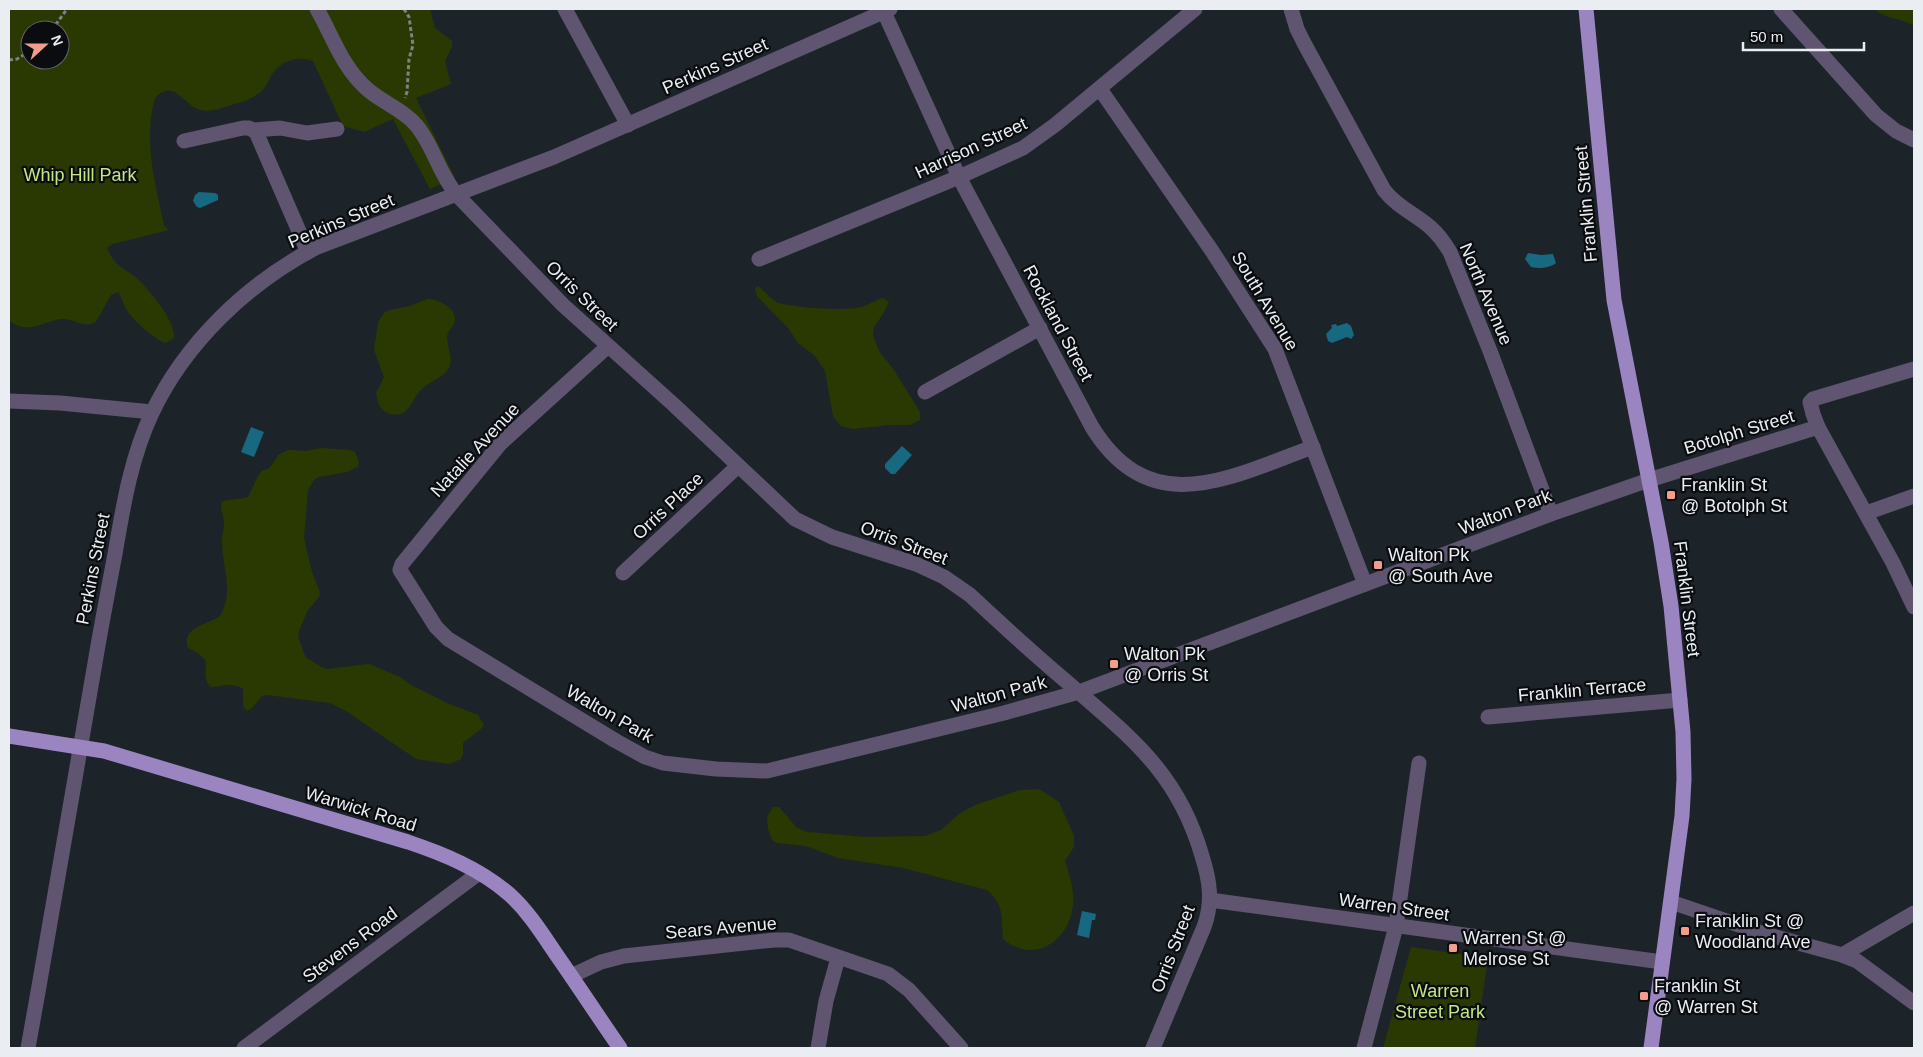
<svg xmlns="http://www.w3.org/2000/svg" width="1923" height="1057" viewBox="0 0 1923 1057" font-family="Arial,sans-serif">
<rect width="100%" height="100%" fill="#1d2429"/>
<g fill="#293901" fill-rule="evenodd">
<path d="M9,9H430L435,28L452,41V47L445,61L451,84L416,98L455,178L430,189L393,119L364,132L343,126L313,61C297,55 282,61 272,74C269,79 267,86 262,91C256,96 246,101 238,103C226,106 213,113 201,110C184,107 175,77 155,98C143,140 155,183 164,225L169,230L113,244L107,248C115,268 126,268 140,281C152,294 175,320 174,338L166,343C157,342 131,318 127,310C123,304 122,297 118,292L111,295L96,322C84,329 74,318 62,319C49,320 36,329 23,327C18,327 14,323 9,321ZM30,30H60V60H30Z"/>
<path d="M1874,9H1914V26C1900,17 1887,20 1874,9Z"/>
<path d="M758,286C764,291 770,298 776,302C787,307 843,311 857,308C865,307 874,301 882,298L889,302L883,314L874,327L873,335L879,351L894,370L920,412V420L910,425H890L853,429L841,426L833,416L825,371L815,356L798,343L789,329L757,296L755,288Z"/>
<path d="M427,299C437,299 456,307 455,320C455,326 447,331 447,337C447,346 454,359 449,368C443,378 430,381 422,389C415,395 412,405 406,411C397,418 384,414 379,405C378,402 377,397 376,393L384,377L374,350L378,323L384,313L389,310L410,306Z"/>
<path d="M321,448L350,450L355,452L359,462L358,467L347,472L319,477L314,480L308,490L304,538L312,572L320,592L319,597L308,610L299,631L298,637L306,658L326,669L369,664L402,678L411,685L447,703L478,715L484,725L481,729L463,743V754L461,759L450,764L416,759L346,711L330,703L267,695L262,696L252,708L247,711L243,706V689C234,682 222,686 211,687C203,680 206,670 206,661L198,653L188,648C180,628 209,624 220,616C234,592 223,569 222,544C221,536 224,531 224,524C225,516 219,511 222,502C231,498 239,500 248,497L259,474L263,470L268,469L272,465L278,455L288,450L306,451Z"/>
<path d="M1039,789L1059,802L1074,836V847L1065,861C1070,877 1076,894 1072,911C1065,945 1031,963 1003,939C1001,917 1005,905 987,890L903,868L838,858L806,846L777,843L772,840L768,829L767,817L773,807H779L797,828L808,832L865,837L925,836L941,830L959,814L975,805L1020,790Z"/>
<polygon points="1411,947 1488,958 1475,1048 1383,1048"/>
</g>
<g fill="#176881">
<polygon points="199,192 215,193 218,195 218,200 200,208 197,207 193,201 195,195"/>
<path d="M1528,253L1541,255L1553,254L1556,263C1550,268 1539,269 1531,267L1525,259Z"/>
<polygon points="1347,323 1351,326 1354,335 1351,339 1347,337 1332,343 1328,341 1326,334 1332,328 1331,325 1336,324 1337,326"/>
<polygon points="251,427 264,432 254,457 241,452"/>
<polygon points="902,446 912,455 895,474 891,474 885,468 885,464"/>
<polygon points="1082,911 1096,914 1095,920 1092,920 1089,938 1077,935"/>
</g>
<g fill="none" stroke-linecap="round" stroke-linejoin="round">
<g stroke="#7c8286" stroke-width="3" stroke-dasharray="4 2.5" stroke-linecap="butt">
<polyline points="404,9 409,17 413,45 409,59 407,92 405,98"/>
<polyline points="52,30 67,9"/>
<polyline points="9,60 17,59 30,51"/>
</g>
<g stroke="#5f5571" stroke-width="15">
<path d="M317,9C333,37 342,67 367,89C383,103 404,110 417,126C434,147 439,174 457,195L563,305L674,405L795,519L832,537L916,564L944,577L970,595C1002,625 1034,654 1067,682C1130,737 1178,772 1202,856C1210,881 1213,902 1204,927L1153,1048"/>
<polyline points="565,9 628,125"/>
<path d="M1291,9L1297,29L1304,43L1384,190C1397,207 1415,214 1430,227C1438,234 1444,242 1450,252L1490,351L1551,514"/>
<polyline points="1781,9 1876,115 1896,131 1914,140"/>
<path d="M884,12L959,177L1092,427C1151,523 1232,476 1313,447"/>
<polyline points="1100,89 1212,251 1275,349 1365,584"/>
<polyline points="254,130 280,128 307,133 337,129"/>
<polyline points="184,141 243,128 249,128 256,132 308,252"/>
<polyline points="759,259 959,177 1023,148 1055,125 1195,9"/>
<polyline points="607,347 500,444 402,564 400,570 436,627 448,639 616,741 645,757 663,763 716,769 767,771 1004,713 1079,692 1551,514 1649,480 1818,427 1893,563 1914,607"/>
<polyline points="925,392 1040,328"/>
<polyline points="9,401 60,403 152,412"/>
<polyline points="1818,427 1813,414 1810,402 1813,399 1914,369"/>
<polyline points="1866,513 1914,496"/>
<polyline points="623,573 738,466"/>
<polyline points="1488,717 1680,700"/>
<polyline points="1210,900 1662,962"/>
<polyline points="1671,902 1765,934 1842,955 1857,961 1914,1003"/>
<polyline points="1842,955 1914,913"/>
<polyline points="571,976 601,962 624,956 774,940 789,940 888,974 909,990 961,1048"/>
<path d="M28,1048C51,920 73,792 95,663C101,627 108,591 115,554C123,507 131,457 152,413C185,343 247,284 315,248L554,157L890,9"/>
<polyline points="244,1048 479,873"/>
<polyline points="818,1048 826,1001 838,958"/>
<polyline points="1364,1048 1396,926 1419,763"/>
</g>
<g stroke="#9b85c0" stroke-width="15">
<polyline points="1586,9 1614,300 1661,542 1671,606 1683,732 1684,779 1682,816 1651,1048"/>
<path d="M9,736L104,751L408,842C444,854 480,869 509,894C529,912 543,935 558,957C579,987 599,1018 620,1048"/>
</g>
</g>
<g fill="#f59d8d" stroke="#0a0c0f" stroke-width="2">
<rect x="1666" y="490" width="10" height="10" rx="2.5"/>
<rect x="1373" y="560" width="10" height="10" rx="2.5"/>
<rect x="1109" y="659" width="10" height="10" rx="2.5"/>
<rect x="1680" y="926" width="10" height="10" rx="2.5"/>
<rect x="1448" y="943" width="10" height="10" rx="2.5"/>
<rect x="1639" y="991" width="10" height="10" rx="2.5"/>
</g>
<g text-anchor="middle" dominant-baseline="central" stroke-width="4.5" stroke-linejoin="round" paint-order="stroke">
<g font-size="18" fill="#eaeef2" stroke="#0a0c0f">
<text transform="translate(715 66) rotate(-24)">Perkins Street</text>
<text transform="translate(971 148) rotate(-25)">Harrison Street</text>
<text transform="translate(1586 204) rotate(-95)">Franklin Street</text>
<text transform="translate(341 221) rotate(-23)">Perkins Street</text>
<text transform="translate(1486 294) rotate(67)">North Avenue</text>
<text transform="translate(582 296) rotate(44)">Orris Street</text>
<text transform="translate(1265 301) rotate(59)">South Avenue</text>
<text transform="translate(1058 323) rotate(62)">Rockland Street</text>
<text transform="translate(1739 432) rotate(-17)">Botolph Street</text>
<text transform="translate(475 450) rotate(-47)">Natalie Avenue</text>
<text transform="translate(668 506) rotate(-43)">Orris Place</text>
<text transform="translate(1505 512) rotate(-21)">Walton Park</text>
<text transform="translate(904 543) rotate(21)">Orris Street</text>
<text transform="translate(93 569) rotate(-79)">Perkins Street</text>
<text transform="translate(1687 599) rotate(83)">Franklin Street</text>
<text transform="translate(1582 690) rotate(-5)">Franklin Terrace</text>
<text transform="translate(999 694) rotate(-15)">Walton Park</text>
<text transform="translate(610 714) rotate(30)">Walton Park</text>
<text transform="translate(361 809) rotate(17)">Warwick Road</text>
<text transform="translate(1394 907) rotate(8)">Warren Street</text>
<text transform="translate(721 928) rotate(-5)">Sears Avenue</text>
<text transform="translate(350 945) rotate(-37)">Stevens Road</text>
<text transform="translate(1173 949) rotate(-69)">Orris Street</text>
</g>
<g font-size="18" fill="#c2e682" stroke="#0a0c0f">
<text x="80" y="175">Whip Hill Park</text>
<text x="1440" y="991">Warren<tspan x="1440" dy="21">Street Park</tspan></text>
</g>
<g font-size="18" fill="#eaeef2" stroke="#0a0c0f" text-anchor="start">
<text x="1681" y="485">Franklin St<tspan x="1681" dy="21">@ Botolph St</tspan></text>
<text x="1388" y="555">Walton Pk<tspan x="1388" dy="21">@ South Ave</tspan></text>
<text x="1124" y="654">Walton Pk<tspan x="1124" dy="21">@ Orris St</tspan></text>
<text x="1695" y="921">Franklin St @<tspan x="1695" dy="21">Woodland Ave</tspan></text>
<text x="1463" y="938">Warren St @<tspan x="1463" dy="21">Melrose St</tspan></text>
<text x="1654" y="986">Franklin St<tspan x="1654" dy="21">@ Warren St</tspan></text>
</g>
</g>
<rect width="1923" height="1057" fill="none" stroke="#eaeef2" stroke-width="20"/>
<g transform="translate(45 45) rotate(69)"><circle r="24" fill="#0a0c0f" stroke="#64666a"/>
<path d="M0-4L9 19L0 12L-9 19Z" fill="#f59d8d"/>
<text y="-8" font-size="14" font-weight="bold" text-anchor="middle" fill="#eaeef2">N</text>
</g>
<path d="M1743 42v8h121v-8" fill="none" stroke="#eaeef2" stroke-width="2.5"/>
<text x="1750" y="42" font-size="15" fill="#eaeef2" stroke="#0a0c0f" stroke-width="4" paint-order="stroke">50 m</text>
</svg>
